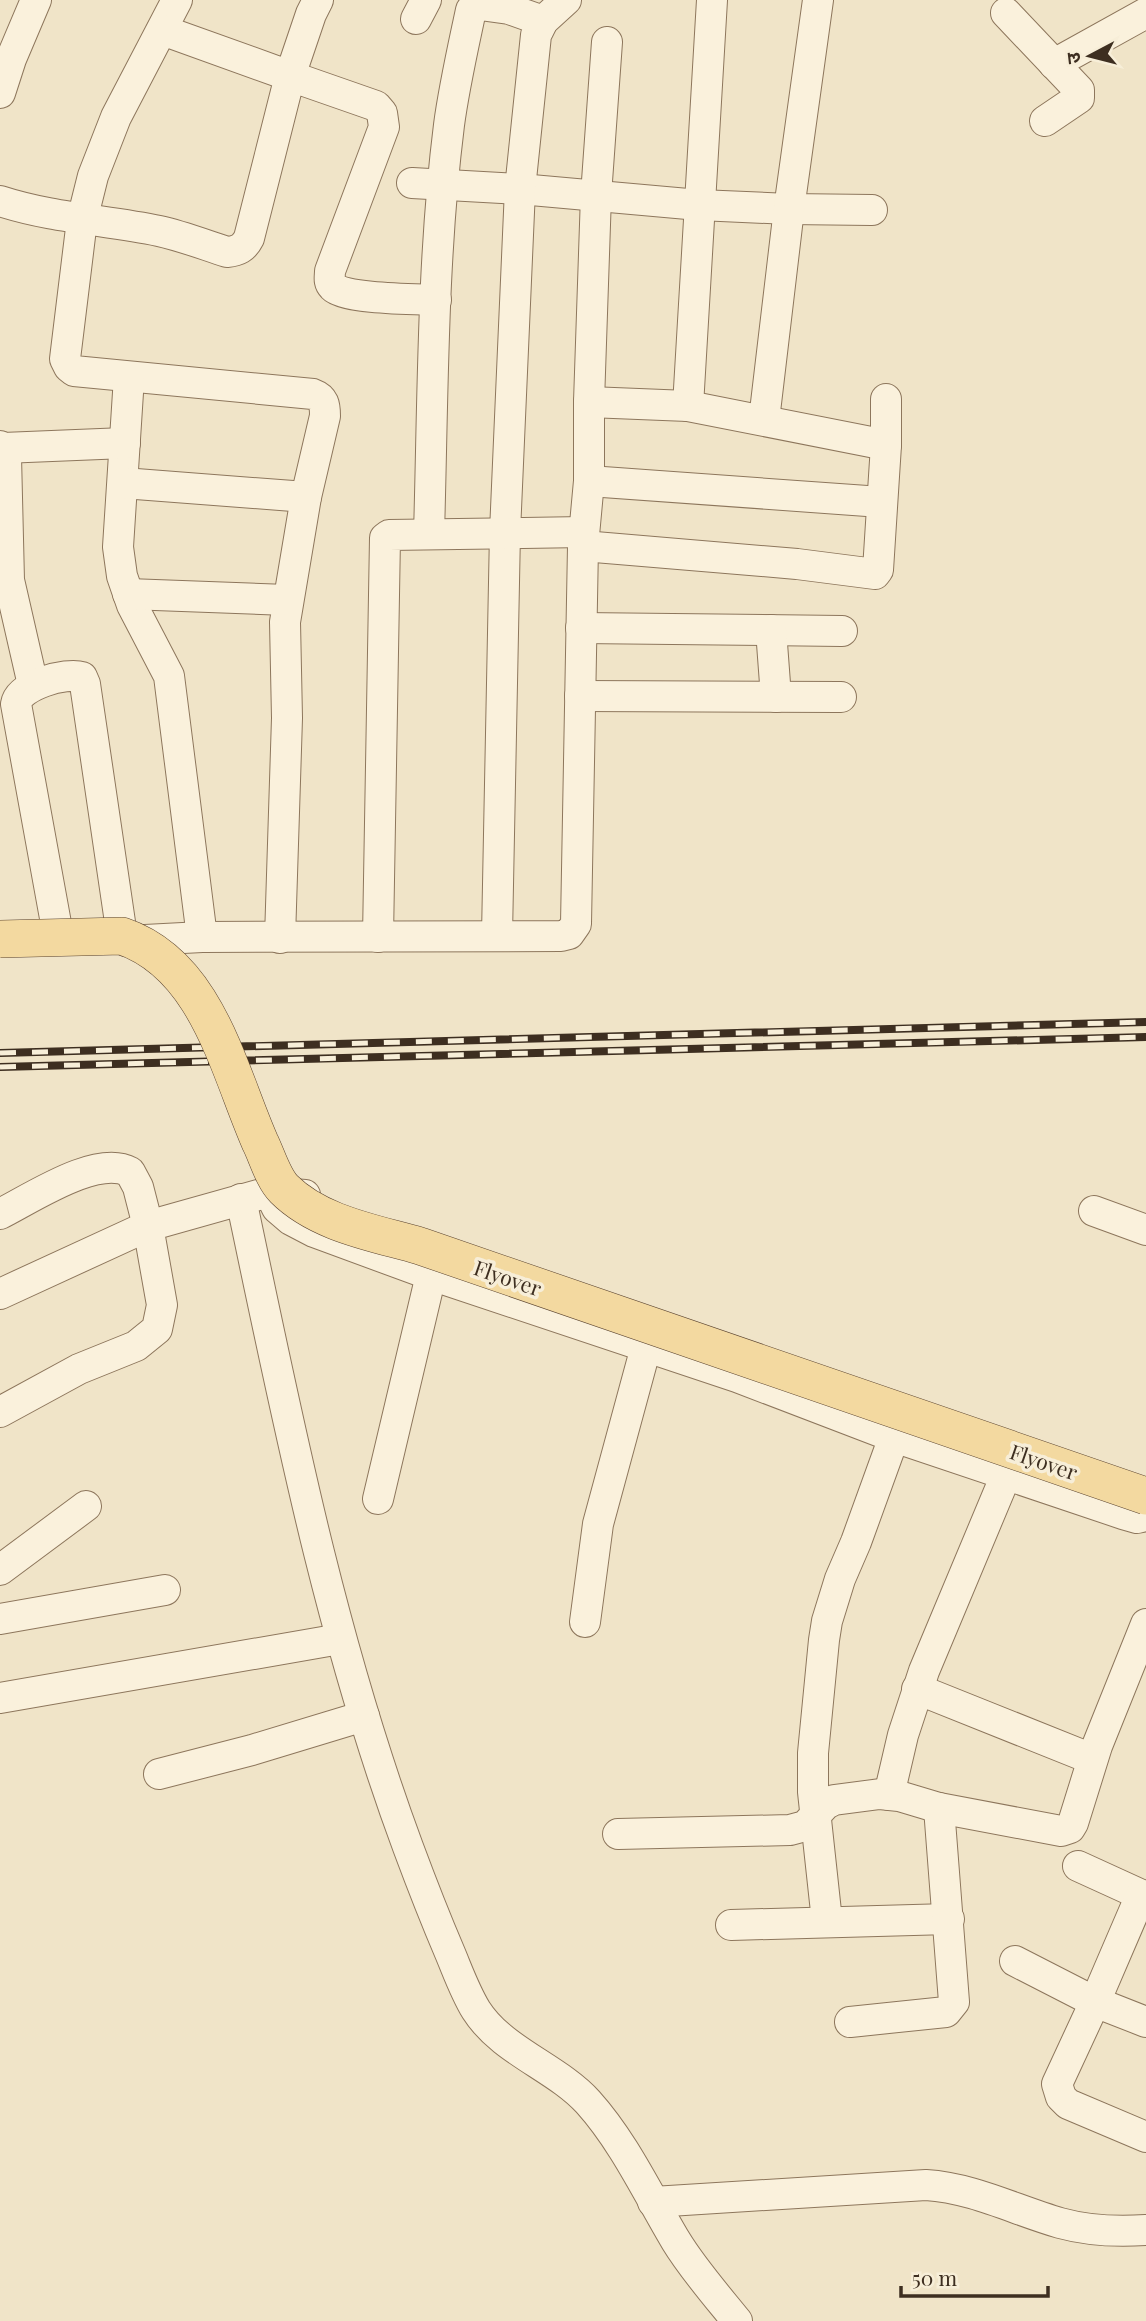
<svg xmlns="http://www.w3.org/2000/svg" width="1146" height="2321" viewBox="0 0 1146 2321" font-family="'Playfair Display','Noto Sans Devanagari',serif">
<rect width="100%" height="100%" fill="#f0e4c8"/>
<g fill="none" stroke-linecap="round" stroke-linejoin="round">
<defs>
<g id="minor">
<path d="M177,0L116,117L93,176L82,220L65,359L69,367L74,371L313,394C324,398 325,405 325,416L306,497L285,622L287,718L280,938"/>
<polyline points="1006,13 1079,90 1079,98 1045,121"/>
<polyline points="416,19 426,0"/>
<polyline points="162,30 290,76 311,14 318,0"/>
<polyline points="1054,64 1146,13"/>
<polyline points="0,93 11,59 36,0"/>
<polyline points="412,183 520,189 699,205 789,209 872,210"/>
<path d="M0,201C52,218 106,220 159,231C182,236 205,245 227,252C238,251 244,248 249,238L290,76L376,106L382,113L384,127L330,271C330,277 328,282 333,287C344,299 417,299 436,300"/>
<polyline points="129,377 118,547 122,576 132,605 169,676 202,937"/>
<polyline points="589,402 688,406 886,445"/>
<polyline points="688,406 712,0"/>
<polyline points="764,420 789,209 818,0"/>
<polyline points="0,446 6,456 9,580 33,685"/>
<polyline points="3,448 125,443"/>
<polyline points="589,481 881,502"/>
<polyline points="123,483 306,497"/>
<path d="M429,534C433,398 432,260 449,125C454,87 463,48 471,10L480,5L509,9L543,21"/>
<polyline points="583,546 797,564 875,574 878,570 886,445 886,399"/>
<polyline points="128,594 287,600"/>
<polyline points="581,628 842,631"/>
<polyline points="771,630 776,697"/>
<polyline points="580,696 841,697"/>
<path d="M57,929L16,704C19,685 66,672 82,677L85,684L121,929"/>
<polyline points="497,935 505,532 520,189 536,35 543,21 566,0"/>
<polyline points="378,937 385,538 389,535 584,532"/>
<polyline points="126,941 202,937 561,936 569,934 576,924 583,546 589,481 589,402 596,195 607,42"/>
<polyline points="269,1192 277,1208 291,1220 314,1232 431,1275 737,1377 894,1437 1123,1514 1137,1518 1146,1516"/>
<path d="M241,1199C287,1417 330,1637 408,1847C421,1882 435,1918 450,1953C458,1972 465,1992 476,2010C502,2051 556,2067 588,2102C624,2142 648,2194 676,2241C693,2269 716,2295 737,2321"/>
<polyline points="1094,1211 1146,1230"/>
<path d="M0,1214C32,1198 97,1154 130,1172L138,1187L148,1226L162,1305L157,1329L136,1346L79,1369L0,1412"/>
<polyline points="0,1294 148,1226 269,1192 305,1195"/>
<polyline points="378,1499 431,1275"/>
<polyline points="0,1570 86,1506"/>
<polyline points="0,1619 165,1590"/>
<polyline points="585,1622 598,1524 646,1347"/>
<polyline points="917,1689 1092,1759"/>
<polyline points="0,1698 340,1639"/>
<polyline points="159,1774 252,1750 364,1716"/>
<polyline points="889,1795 903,1735 924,1671 1006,1475"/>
<polyline points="618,1834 790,1830 805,1826 826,1804 834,1800 880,1794 899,1796 939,1808 1061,1831 1070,1828 1073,1823 1097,1746 1146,1624"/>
<polyline points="1078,1866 1146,1897"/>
<polyline points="1141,1895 1095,2002 1057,2084 1061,2097 1068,2104 1146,2137"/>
<polyline points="827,1921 813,1792 813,1753 824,1640 827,1621 840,1579 856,1542 894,1437"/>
<polyline points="731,1925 949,1919"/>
<polyline points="1015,1961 1095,2002 1146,2022"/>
<polyline points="850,2022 946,2012 954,2002 939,1808"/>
<path d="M653,2202L926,2185C973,2188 1015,2210 1060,2223C1089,2231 1117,2232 1146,2230"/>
</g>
</defs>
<use href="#minor" stroke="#8d765c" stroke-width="32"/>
<use href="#minor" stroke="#faf1dc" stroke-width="30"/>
<defs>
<g id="rail">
<polyline points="0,1053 1146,1022"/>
<polyline points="0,1067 1146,1037"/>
</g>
</defs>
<use href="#rail" stroke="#3d2e20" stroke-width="8"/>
<use href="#rail" stroke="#f7eed8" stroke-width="5" stroke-dasharray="16" stroke-linecap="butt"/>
<defs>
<path id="major-bridge" d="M0,939L122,936C207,965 228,1069 260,1142C267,1156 273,1178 284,1189C319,1224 375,1233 420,1246L1146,1496"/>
</defs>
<use href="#major-bridge" stroke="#5b4430" stroke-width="38" stroke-linecap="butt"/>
<use href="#major-bridge" stroke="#f3d9a0" stroke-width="37"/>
</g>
<g text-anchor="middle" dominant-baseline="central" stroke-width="7" stroke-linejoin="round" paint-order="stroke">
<g font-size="21" fill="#3d2e20" stroke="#f7eed8">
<text transform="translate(508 1277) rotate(19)">Flyover</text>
<text transform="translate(1044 1461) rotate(19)">Flyover</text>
</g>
</g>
<g transform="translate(1090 56) rotate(263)" stroke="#f7eed8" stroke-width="5" paint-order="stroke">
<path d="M0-5L12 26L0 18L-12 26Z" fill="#3d2e20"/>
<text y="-10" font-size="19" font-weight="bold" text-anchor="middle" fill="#3d2e20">उ</text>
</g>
<path d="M901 2286v10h147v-10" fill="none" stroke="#3d2e20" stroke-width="3.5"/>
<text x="912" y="2286" font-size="21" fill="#3d2e20" stroke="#f7eed8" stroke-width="5" paint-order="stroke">50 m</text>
</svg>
